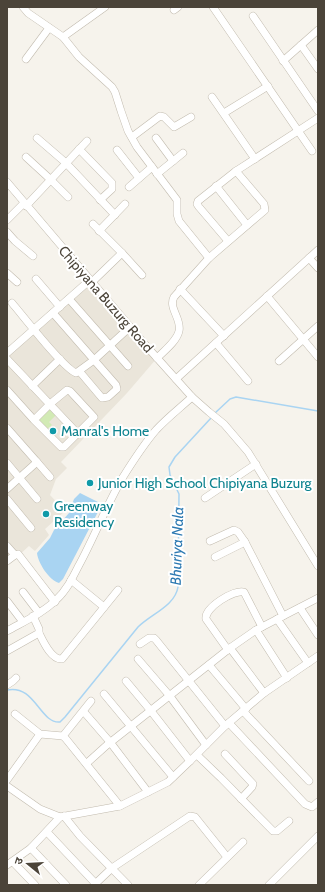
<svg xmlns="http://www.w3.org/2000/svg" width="325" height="892" viewBox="0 0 325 892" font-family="Cabin,'Noto Sans Devanagari',sans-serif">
<rect width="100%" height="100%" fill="#f6f3ec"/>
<polygon fill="#eae5da" points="90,280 157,358 127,393 61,462 67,468 56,479 50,495 65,511 45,529 49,535 35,551 29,546 19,555 7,561 7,353"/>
<polygon fill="#d2eab5" points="50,406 56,415 49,422 52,425 46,430 36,420"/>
<path fill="#a9d4f2" d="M80,493L100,503V508L63,579L59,583C49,580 38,563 37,553L50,538L54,530L69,513L74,499Z"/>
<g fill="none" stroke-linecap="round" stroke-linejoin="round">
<g stroke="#a9d4f2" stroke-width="1.5">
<polyline points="215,413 230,399 236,397 318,411"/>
<path d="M7,690C35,684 40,724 60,722L65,717L138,627C151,614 175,606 178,587L179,494L170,475L169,467L175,457L211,418"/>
</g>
<defs>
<g id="minor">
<polyline points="23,7 28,13 63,37 79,57 112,87 115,92 121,111 128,131 137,147 177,200 177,214 179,221 209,258"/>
<polyline points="213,7 312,151"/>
<polyline points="174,10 178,7"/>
<polyline points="253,16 318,111"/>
<polyline points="63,37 105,7"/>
<polyline points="301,45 318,69"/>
<polyline points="26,59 49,28"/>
<polyline points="283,61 318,30"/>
<polyline points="212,97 255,159"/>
<polyline points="224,113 268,86"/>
<polyline points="132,137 160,116 164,117 174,127 191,117"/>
<polyline points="37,138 66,163 115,215"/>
<polyline points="156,138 173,161"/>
<polyline points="79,149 112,183 112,189 100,200"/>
<polyline points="117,150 139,178"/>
<polyline points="26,157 50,179 68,197"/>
<polyline points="157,174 183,153"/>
<polyline points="7,182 149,349 192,397 209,412 224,424 248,452 318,566"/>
<polyline points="216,186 247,225"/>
<polyline points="129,187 152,167"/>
<polyline points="26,206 87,141"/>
<polyline points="7,220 24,203"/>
<polyline points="93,224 122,253 142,275"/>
<polyline points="99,231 125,204"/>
<polyline points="7,232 15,241 33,256"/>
<polyline points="228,241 199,207 197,204 198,201 236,171 318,118"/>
<polyline points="309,258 318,268"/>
<polyline points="7,273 17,282"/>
<polyline points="36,279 60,307"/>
<polyline points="92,282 122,253"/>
<polyline points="180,289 224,336"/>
<polyline points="267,296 318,357"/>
<polyline points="69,299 128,366"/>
<path d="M12,303C24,317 63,368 76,373L94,360L130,327"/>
<polyline points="53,313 116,385 117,389 108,397 102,398 80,372"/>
<polyline points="216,343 248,381"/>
<polyline points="7,353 90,280"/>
<path d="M157,358C164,351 177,341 179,331C182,319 168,308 174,297L209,258L265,210L264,204L236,171"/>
<polyline points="7,359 78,434"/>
<polyline points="279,361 318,326"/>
<polyline points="176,379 318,250"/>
<polyline points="32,386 60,359"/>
<polyline points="7,390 34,420 61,447 64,447 94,417 70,391 67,390 50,404 34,420"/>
<polyline points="7,428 37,462 7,489"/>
<polyline points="37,462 50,477"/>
<polyline points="7,463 37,499"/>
<polyline points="205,498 256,464"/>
<polyline points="7,499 31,528"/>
<polyline points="210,541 234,530 238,532 245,542 283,616"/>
<polyline points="7,546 15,555"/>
<polyline points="215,557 245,542"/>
<polyline points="7,561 15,555 18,554 55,602"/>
<polyline points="71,580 104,607"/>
<polyline points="23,592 39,613"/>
<polyline points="7,601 23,622"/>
<polyline points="300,608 318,635"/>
<polyline points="277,619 308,663"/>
<polyline points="256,630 287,678"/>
<path d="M7,631C23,622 43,613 56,600C66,591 72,579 78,567C94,538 106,506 123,477C133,461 144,444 156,430C167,418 180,408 192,397"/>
<path d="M39,633C43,641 51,660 62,659L118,590"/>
<polyline points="140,644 149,638 154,638 156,640 225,726"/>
<polyline points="230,648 264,693"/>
<path d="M228,650L206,619C204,608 234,589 244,592L262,627"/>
<polyline points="7,651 39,633 39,629 33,616"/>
<polyline points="138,659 169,695 206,745"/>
<polyline points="209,665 246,709"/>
<polyline points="126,681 151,711 190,761"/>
<polyline points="7,685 13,681 16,678"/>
<polyline points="104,694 173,777"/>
<polyline points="243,711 309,781"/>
<polyline points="84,712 110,742 148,792"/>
<polyline points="15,714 40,734 63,736 66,739 120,806"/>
<polyline points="229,723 305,804 312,807 318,802"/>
<polyline points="63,736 91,701"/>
<polyline points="225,754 253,784 252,787 241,799"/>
<polyline points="197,755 221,778 273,831 277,831 289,821"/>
<polyline points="87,763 107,745 230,648 256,630 318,598"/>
<polyline points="7,780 40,734"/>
<polyline points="7,786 40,809 60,817 120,806 168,782 190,761 225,726 264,693 318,656"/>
<polyline points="64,816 80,836 128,885"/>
<polyline points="47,832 95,883"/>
<polyline points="31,848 66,885"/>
<polyline points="13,862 35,885"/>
<polyline points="7,865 31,848 60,817"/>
<polyline points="94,885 112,868 190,816 195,817 227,857"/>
<polyline points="199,885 243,842"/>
<polyline points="269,885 318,836"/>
</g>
</defs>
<use href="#minor" stroke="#c2bbae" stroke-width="8"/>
<use href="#minor" stroke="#fff" stroke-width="7"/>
</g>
<g fill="#0f9aa8" stroke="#fff" stroke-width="1.5">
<circle cx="53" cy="431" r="4"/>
<circle cx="90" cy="483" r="4"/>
<circle cx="46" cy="514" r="4"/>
</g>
<g text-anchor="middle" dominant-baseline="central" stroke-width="4" stroke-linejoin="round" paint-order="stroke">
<g font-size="14" fill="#4b4439" stroke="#fff">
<text transform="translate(106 299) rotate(49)">Chipiyana Buzurg Road</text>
</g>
<g font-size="14" fill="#0d838f" stroke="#fff" text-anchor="start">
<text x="61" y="431">Manral's Home</text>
<text x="98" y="483">Junior High School Chipiyana Buzurg</text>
<text x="54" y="506">Greenway<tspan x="54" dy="16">Residency</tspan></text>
</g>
<g font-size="15" font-style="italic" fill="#2e7ab2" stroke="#fff">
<text transform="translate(177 546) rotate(-88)">Bhuriya Nala</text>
</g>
</g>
<rect width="325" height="892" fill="none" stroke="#4b4439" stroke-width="16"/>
<g transform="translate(28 864) rotate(288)" stroke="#ffffff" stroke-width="3" paint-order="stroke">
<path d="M0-3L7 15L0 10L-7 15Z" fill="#4b4439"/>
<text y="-6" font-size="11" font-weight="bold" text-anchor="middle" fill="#4b4439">उ</text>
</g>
</svg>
